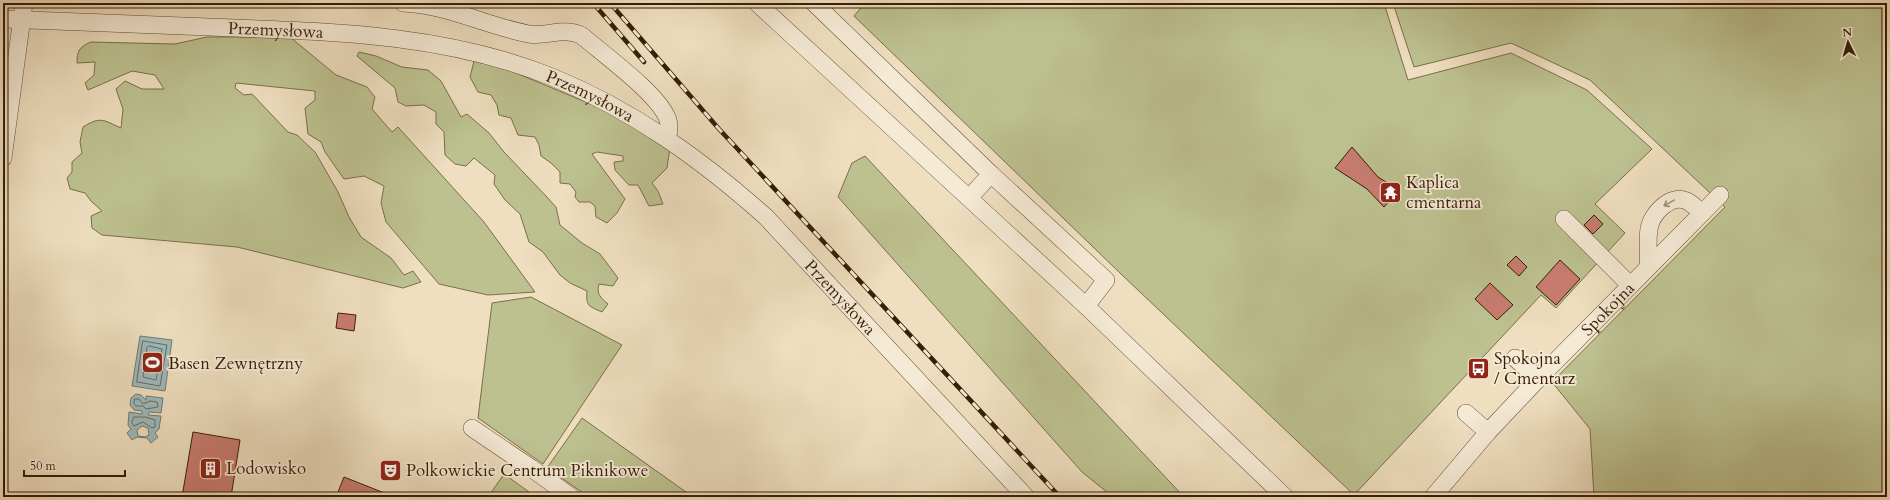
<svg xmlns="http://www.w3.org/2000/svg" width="1890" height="500" viewBox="0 0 1890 500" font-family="Cardo,serif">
<rect width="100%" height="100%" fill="#efdfc0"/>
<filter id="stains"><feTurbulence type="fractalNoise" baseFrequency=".005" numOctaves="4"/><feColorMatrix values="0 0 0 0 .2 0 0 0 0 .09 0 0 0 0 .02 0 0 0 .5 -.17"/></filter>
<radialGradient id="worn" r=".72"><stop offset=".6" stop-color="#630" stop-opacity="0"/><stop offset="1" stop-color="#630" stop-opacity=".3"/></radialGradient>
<g fill="#bdc190" stroke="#7a6f4a">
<polygon points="865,3 1384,3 1408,80 1511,53 1587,90 1652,149 1595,204 1625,233 1556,308 1541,295 1354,495 1121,274 854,16"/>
<polygon points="1393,3 1887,3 1887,497 1594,497 1590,429 1552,382 1725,207 1590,80 1511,43 1414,67"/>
<path d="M207,37H290L336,75L367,87L375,97L372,109L392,132L398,127L484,222L535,292L488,295L439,284L386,222L381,203L384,186L364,176L344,179L325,152L321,142L308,134L305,108L315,100V91L236,83L235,88L244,95L252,94L288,132L297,135L315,152L338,192L349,217L361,237L391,258L404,275L413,271L421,282L403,288L237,247L102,235L92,228L91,216L102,211L91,201L85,193L70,189L67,178L72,172V162L82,153L80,142L83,127C101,116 103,120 121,128L123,109L116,89L125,81L142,89H164L155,75L132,71L88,90L85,83L94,75L95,62L77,63C77,51 79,47 91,42L175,44Z"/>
<path d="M359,52L376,56L402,67L428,70L441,81L461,117L467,114L489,133L504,152L546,196L556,207L560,225L582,243L600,254L618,278L613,286L599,284C596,294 601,298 608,304L602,312C588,306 586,306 587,291L570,283L560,275L543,252L529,242L520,214L505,200L494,184L495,175L474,158L466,166L455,164L445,155L444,132L436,124V112L424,105L406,106L398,102L395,88L357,56Z"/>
<polygon points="474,61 504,68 600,108 670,147 667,168 652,183 658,191 663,204 649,206 638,185 629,185 615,170 614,162 623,161 623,156 597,152 592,154 625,199 617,213 607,223 596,217 595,206 590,202 579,202 575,197 576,192 570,184 560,183 560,172 551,163 541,156 539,145 535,137 518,135 511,118 499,115 497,105 491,95 478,92 470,77"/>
<polygon points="865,156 1184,497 1113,497 1082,472 838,197 852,163"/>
<polygon points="531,297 622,345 543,464 478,418 492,303"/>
<polygon points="582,418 693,497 589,497 547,468"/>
<polygon points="504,474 536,497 488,497"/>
</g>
<g fill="#9dbabc" stroke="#747b72" fill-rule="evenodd">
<polygon points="140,336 172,340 165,391 132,386"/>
<path d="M136,394L141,395L146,400V396L163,398L161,413L149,412L148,415L161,416L159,429L155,433L158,437L151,443L147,438L137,437L132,440L127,433L131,429L128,425L129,412L142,414V411L134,410L130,405L131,398ZM142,426L148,428L149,435L145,437L138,436L137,430Z"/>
</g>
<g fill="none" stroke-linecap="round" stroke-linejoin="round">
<g stroke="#6a6c60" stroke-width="1">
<polygon points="143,341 167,345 160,386 137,382"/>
<polygon points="149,346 162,349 156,380 143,377 147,348"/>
<polygon points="135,399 139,399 143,404 150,401 157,402 158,407 146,409 143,406 136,406 134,404"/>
<polygon points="134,417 145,417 155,420 155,427 152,428 143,422 134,426 132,423"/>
</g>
</g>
<g fill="#c87c70" stroke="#361d04">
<polygon points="1352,147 1378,177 1399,190 1384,207 1367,189 1335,168"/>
<polygon points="1594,215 1603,224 1593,234 1584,225"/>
<polygon points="1516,256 1527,267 1519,276 1507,265"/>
<polygon points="1560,260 1580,279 1556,305 1536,287"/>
<polygon points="1490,283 1513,305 1497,320 1475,299"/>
<polygon points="338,313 356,315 354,331 336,328"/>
<polygon points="193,432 240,440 231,497 182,497"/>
<polygon points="344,477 392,496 392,497 336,497"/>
</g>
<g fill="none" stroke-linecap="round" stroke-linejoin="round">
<defs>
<g id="minor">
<path d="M403,3C449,5 486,26 529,34C548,37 561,27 581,35C603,54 660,95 668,120C670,127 669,132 667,138"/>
<polyline points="757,3 1086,306 1285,497"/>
<polyline points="814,3 991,174 1106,280 1086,306"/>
<path id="s1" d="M3,19C80,22 158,25 235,28C343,32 451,36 552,77C633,110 702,160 766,217L1026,497"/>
<polyline points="3,158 24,3"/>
<polyline points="969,198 991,174"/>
<polyline points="1564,219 1630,285"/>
<path d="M1648,267C1649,255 1647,241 1649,229C1651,214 1671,193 1687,201C1693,204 1698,210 1702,213"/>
<polyline points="1515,358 1538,379"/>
<polyline points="1466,413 1488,432"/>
<polyline points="472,428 531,468 571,497"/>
<path id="s2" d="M1433,497L1488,432L1538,379L1720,195"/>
</g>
</defs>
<use href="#minor" stroke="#644e33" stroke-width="18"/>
<use href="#minor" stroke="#f5ead6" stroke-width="17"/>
<defs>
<g id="rail">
<polyline points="593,3 644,62"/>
<polyline points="610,3 719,129 1060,497"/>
</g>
</defs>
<use href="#rail" stroke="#361d04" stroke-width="4.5"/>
<use href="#rail" stroke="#f5ead6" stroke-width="3" stroke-dasharray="9" stroke-linecap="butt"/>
</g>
<defs><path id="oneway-shaft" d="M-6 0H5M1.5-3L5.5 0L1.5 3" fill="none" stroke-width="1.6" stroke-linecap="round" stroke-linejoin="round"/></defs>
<use stroke="#9f8e78" href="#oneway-shaft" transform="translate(1669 203) rotate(151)"/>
<defs>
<symbol id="temple-square" viewBox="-11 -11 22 22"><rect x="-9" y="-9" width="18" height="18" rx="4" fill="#8f2418" stroke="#f5ead6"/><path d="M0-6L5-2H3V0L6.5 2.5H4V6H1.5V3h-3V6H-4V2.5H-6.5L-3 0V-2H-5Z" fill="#fff"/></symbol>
<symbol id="stadium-square" viewBox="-11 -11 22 22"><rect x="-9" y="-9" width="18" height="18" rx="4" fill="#8f2418" stroke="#f5ead6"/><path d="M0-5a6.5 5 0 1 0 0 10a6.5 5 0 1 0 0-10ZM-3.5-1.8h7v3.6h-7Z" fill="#fff"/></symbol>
<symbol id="bus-square" viewBox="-11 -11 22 22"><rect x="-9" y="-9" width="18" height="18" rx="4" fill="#8f2418" stroke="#f5ead6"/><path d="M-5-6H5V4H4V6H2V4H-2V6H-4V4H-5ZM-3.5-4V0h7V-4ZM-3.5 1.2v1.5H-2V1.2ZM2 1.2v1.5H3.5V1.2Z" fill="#fff"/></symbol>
<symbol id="building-square" viewBox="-11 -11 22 22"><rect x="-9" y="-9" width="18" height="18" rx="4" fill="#8f2418" stroke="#f5ead6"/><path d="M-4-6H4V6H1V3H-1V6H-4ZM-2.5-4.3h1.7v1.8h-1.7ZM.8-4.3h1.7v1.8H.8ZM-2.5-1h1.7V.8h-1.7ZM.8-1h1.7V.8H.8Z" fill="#fff"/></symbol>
<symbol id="theatre-square" viewBox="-11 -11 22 22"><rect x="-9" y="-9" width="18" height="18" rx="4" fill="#8f2418" stroke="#f5ead6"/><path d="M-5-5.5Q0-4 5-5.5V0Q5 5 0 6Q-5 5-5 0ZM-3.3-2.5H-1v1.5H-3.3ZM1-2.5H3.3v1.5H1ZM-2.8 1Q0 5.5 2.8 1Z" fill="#fff"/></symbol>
</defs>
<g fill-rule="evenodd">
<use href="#temple-square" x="1378" y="180" width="25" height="25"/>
<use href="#stadium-square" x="140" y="350" width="25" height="25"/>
<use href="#bus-square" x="1466" y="356" width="25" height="25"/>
<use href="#building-square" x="198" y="456" width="25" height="25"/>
<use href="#theatre-square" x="378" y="458" width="25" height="25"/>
</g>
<g text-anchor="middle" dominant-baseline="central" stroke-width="3.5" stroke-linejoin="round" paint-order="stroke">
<g font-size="17" fill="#361d04" stroke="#f5ead6">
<text stroke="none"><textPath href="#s1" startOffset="273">Przemysłowa</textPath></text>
<text stroke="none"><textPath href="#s1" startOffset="597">Przemysłowa</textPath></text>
<text stroke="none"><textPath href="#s1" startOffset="921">Przemysłowa</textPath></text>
<text stroke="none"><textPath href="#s2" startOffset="257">Spokojna</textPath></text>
</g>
<g font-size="17" fill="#361d04" stroke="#f5ead6" text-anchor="start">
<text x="1406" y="182">Kaplica<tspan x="1406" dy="20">cmentarna</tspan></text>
<text x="1494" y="358">Spokojna<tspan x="1494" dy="20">/ Cmentarz</tspan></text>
<text x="168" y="363">Basen Zewnętrzny</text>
<text x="226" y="468">Lodowisko</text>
<text x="406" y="470">Polkowickie Centrum Piknikowe</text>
</g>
</g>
<rect width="1890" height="500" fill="none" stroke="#efdfc0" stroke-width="16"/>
<rect x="4" y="4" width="1882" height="492" fill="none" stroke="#361d04" stroke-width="2"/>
<rect x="8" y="8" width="1874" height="484" fill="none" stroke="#361d04"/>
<g transform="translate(1848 42) rotate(355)" stroke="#f5ead6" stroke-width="3" paint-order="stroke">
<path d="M0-3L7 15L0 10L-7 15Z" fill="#361d04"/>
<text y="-6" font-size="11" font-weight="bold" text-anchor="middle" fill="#361d04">N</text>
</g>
<path d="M24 470v6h101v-6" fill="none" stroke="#361d04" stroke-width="2"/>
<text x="30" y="470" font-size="12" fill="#361d04" stroke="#f5ead6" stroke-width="3" paint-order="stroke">50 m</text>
<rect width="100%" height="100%" filter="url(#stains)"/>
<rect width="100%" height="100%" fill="url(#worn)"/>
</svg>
